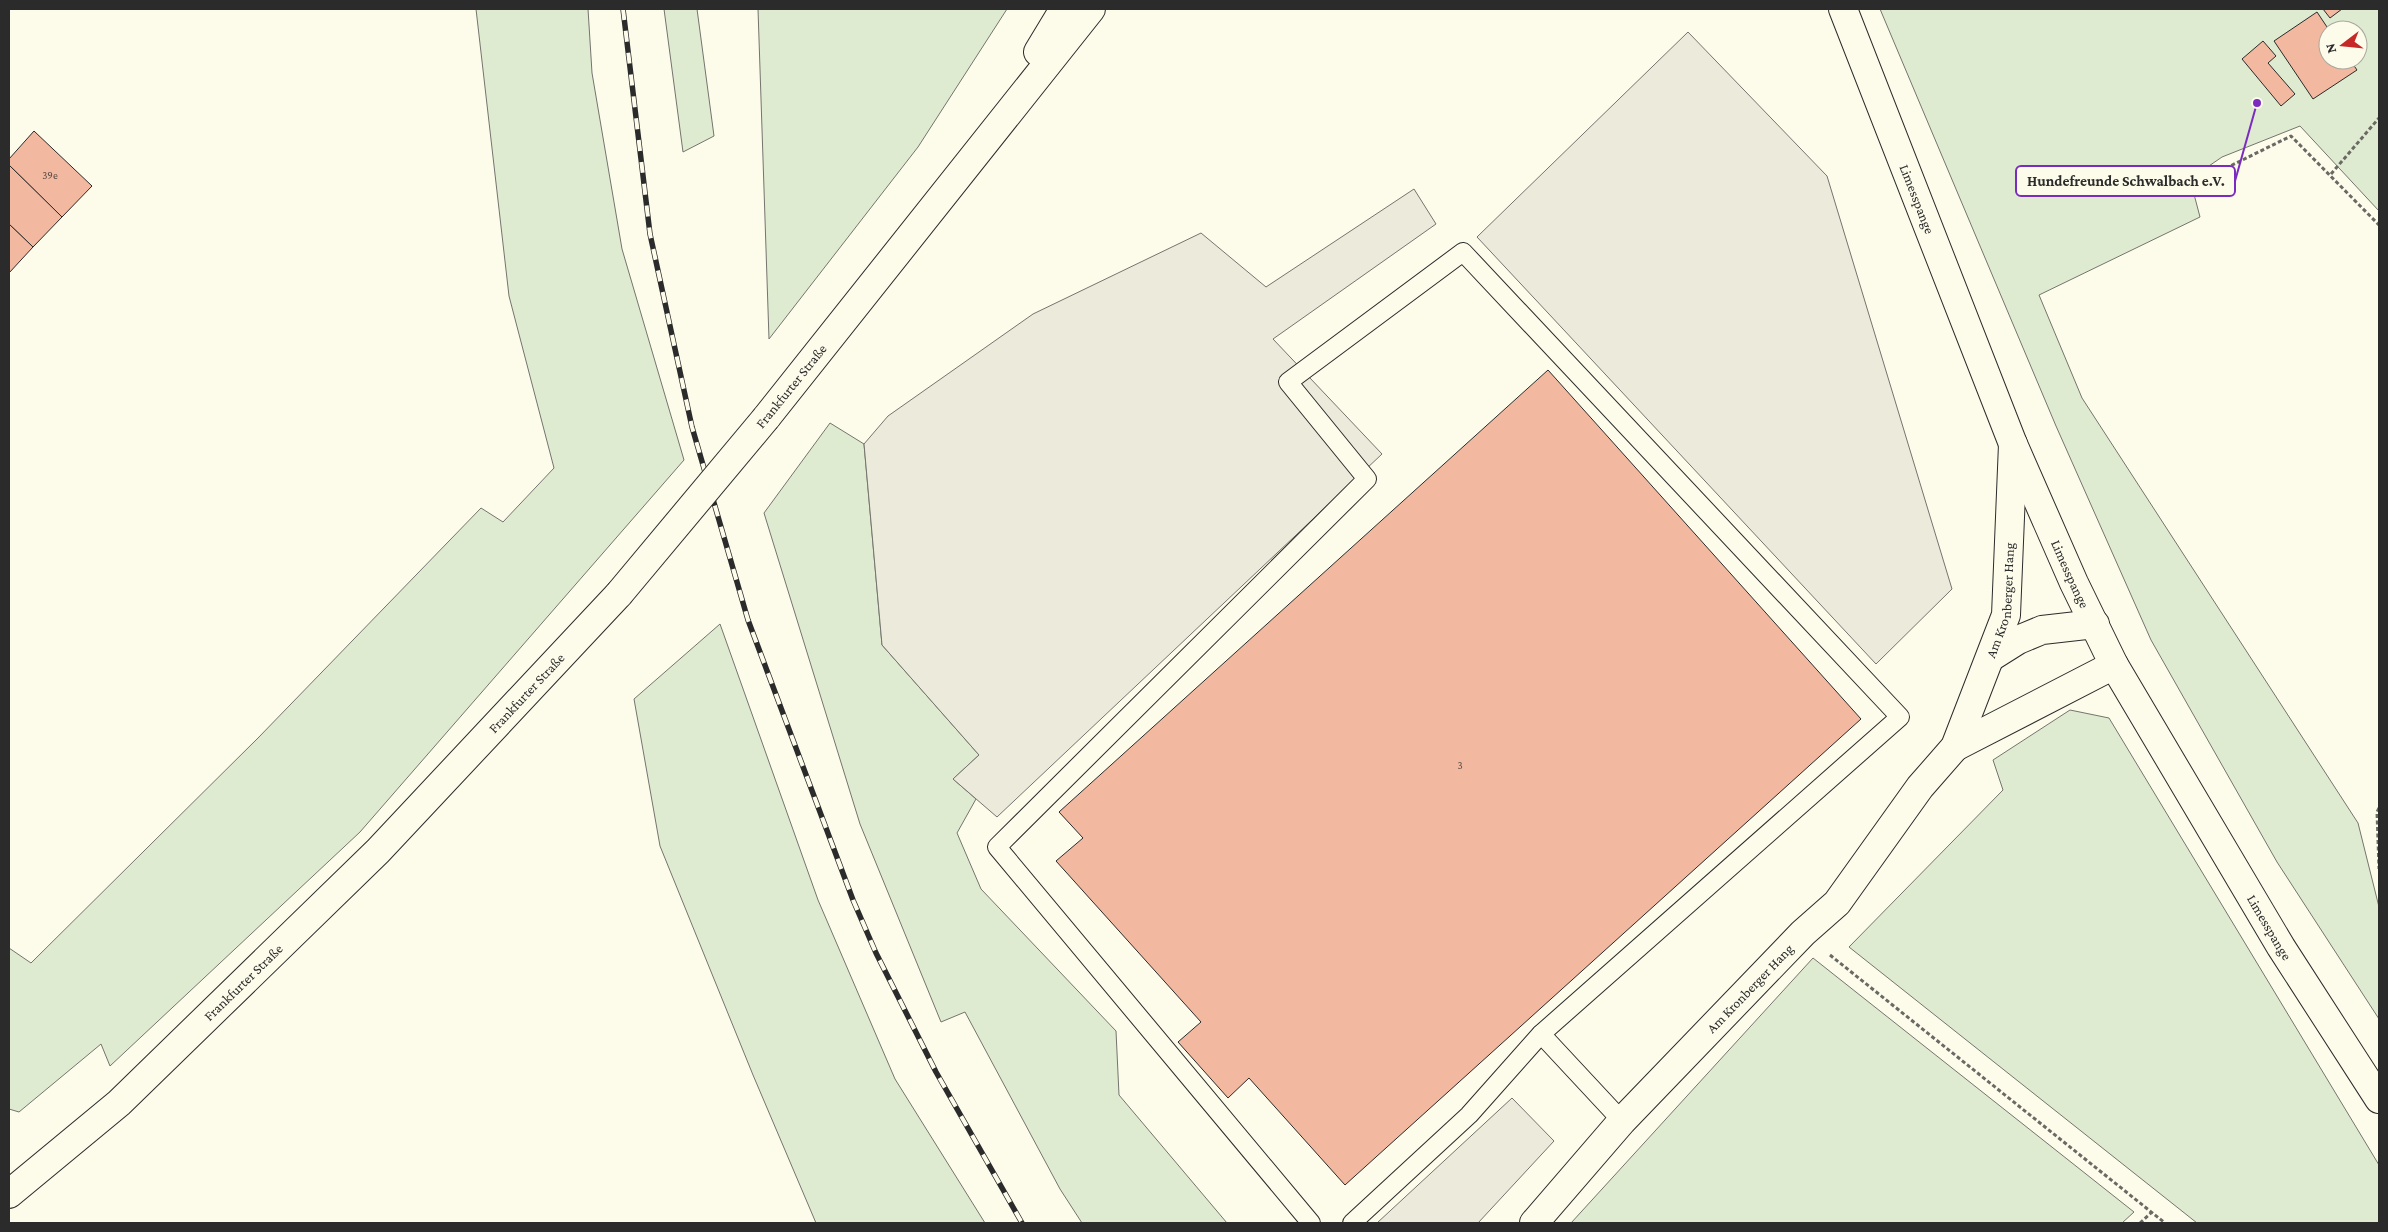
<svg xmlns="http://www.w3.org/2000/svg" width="2388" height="1232" viewBox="0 0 2388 1232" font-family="'Crimson Pro',serif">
<rect width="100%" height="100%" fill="#fdfbea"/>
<g fill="#deebd1" stroke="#74746e" fill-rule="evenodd">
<polygon points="476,9 588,9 592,73 622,249 684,460 360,832 110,1066 101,1044 19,1112 9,1109 9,948 31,963 258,738 481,508 503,522 554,468 509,296"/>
<polygon points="664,9 697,9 714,136 683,152"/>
<polygon points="758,9 1007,9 918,147 769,339"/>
<path d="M1880,9H2379V211L2300,126L2222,157L2190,179L2200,217L2039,295L2082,398L2358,823L2379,907V1019L2277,862L2151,640L2056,426ZM2328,30H2358V60H2328Z"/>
<polygon points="830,423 864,444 882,645 979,755 953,779 976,799 957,833 981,889 1116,1031 1119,1095 1227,1223 1082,1223 1060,1189 965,1012 941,1022 860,824 764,513"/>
<polygon points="720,624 818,900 895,1079 985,1223 816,1223 753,1075 660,846 634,699"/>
<polygon points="2070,710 2109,718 2379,1165 2379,1223 2197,1223 1849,947 2003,790 1993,760"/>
<polygon points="1813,958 2134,1212 2122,1223 1571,1223"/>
</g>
<g fill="#eceadb" stroke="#74746e">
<polygon points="1688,32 1827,176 1952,589 1876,664 1477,237"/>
<polygon points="1414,189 1436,224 1273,339 1382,454 997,817 953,779 979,755 882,645 864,444 888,416 1033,314 1201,233 1266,287"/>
<polygon points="1512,1098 1554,1141 1478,1223 1377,1223"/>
</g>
<g fill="#f2b8a0" stroke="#2b2b2b">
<polygon points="2323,9 2342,9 2330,18"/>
<polygon points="2317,12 2329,30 2328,60 2350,60 2357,70 2313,99 2274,41"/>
<polygon points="2263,41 2276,56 2268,63 2295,94 2281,106 2242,59"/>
<polygon points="34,131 92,186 62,217 9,165 9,159"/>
<polygon points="9,165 62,217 33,247 9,224"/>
<polygon points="9,224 33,247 9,273"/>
<polygon points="1548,370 1861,719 1345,1185 1249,1078 1228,1098 1178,1042 1201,1022 1056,861 1083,838 1059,812"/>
</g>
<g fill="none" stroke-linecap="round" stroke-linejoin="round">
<defs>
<g id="lane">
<polyline points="1541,1034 1622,1121"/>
<polyline points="1311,1223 997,847 1367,479 1288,382 1463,252 1900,717 1541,1034 1469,1115 1352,1223"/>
</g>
<g id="street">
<polyline points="1991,657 2018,640 2042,630 2095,624"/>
<polyline points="1955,747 2114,665"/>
<path id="s1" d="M1534,1223L1622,1121L1803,933L1837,903L1920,787L1955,747L2006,615L2013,444"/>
</g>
<g id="secondary">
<path id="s2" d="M1843,9L2013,444L2074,583L2114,665L2281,947L2379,1099"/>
<polyline points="1038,52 1064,9"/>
<polyline points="766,418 1091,9"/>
<path id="s3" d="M9,1194L119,1103L378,851L619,594"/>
</g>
</defs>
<use href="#lane" stroke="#2b2b2b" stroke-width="20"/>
<use href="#street" stroke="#2b2b2b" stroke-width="30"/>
<use href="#secondary" stroke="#2b2b2b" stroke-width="30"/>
<g stroke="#6a6964" stroke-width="3" stroke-dasharray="4 2.5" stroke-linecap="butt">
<polyline points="2331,174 2379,118"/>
<polyline points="2208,177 2291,136 2379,225"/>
<polyline points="2379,808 2377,812 2379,869"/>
<polyline points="1830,955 2165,1223"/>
<polyline points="2140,1223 2152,1212"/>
</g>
<use href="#lane" stroke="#fdfbea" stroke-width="18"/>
<use href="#street" stroke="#fdfbea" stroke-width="28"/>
<use href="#secondary" stroke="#fdfbea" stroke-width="28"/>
<defs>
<polyline id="rail" points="623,9 650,234 692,427 748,620 853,900 876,953 936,1072 1022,1223"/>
</defs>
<use href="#rail" stroke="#2b2b2b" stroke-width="5.5"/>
<use href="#rail" stroke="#fdfbea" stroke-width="4" stroke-dasharray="11" stroke-linecap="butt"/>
<defs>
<polyline id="secondary-bridge" points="619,594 766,418"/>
</defs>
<use href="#secondary-bridge" stroke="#2b2b2b" stroke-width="30" stroke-linecap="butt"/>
<use href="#secondary-bridge" stroke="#fdfbea" stroke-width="28"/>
</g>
<g text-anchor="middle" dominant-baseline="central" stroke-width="4" stroke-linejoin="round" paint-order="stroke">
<g font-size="11" fill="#5d4e48">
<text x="50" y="175">39e</text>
<text x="1460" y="765">3</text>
</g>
<g font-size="14" fill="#2b2b2b" stroke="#fdfbea">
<text stroke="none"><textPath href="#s2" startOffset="204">Limesspange</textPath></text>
<text transform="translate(791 386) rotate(-51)">Frankfurter Straße</text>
<text stroke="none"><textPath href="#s2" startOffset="609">Limesspange</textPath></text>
<text stroke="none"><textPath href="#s1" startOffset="792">Am Kronberger Hang</textPath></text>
<text stroke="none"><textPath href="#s3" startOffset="721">Frankfurter Straße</textPath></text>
<text stroke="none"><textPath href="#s2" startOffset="1015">Limesspange</textPath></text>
<text stroke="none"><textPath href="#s3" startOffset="316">Frankfurter Straße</textPath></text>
<text stroke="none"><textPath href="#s1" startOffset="319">Am Kronberger Hang</textPath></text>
</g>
</g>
<path fill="none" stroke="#7b2cbf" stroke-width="2" d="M2257 103L2235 181"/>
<circle fill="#7b2cbf" stroke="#fdfbea" stroke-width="2" cx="2257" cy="103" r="5"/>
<rect fill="#fdfbea" stroke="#7b2cbf" stroke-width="2" x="2016" y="166" width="219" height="30" rx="5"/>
<g font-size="15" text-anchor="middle" font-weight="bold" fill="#2b2b2b">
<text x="2126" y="186">Hundefreunde Schwalbach e.V.</text>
</g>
<rect width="2388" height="1232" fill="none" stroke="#2b2b2b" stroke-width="20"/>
<g transform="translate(2343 45) rotate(254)"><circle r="24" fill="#fdfbea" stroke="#a9a89e"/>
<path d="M0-4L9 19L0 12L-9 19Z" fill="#c62828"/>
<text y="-8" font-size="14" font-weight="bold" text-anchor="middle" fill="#2b2b2b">N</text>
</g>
</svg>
